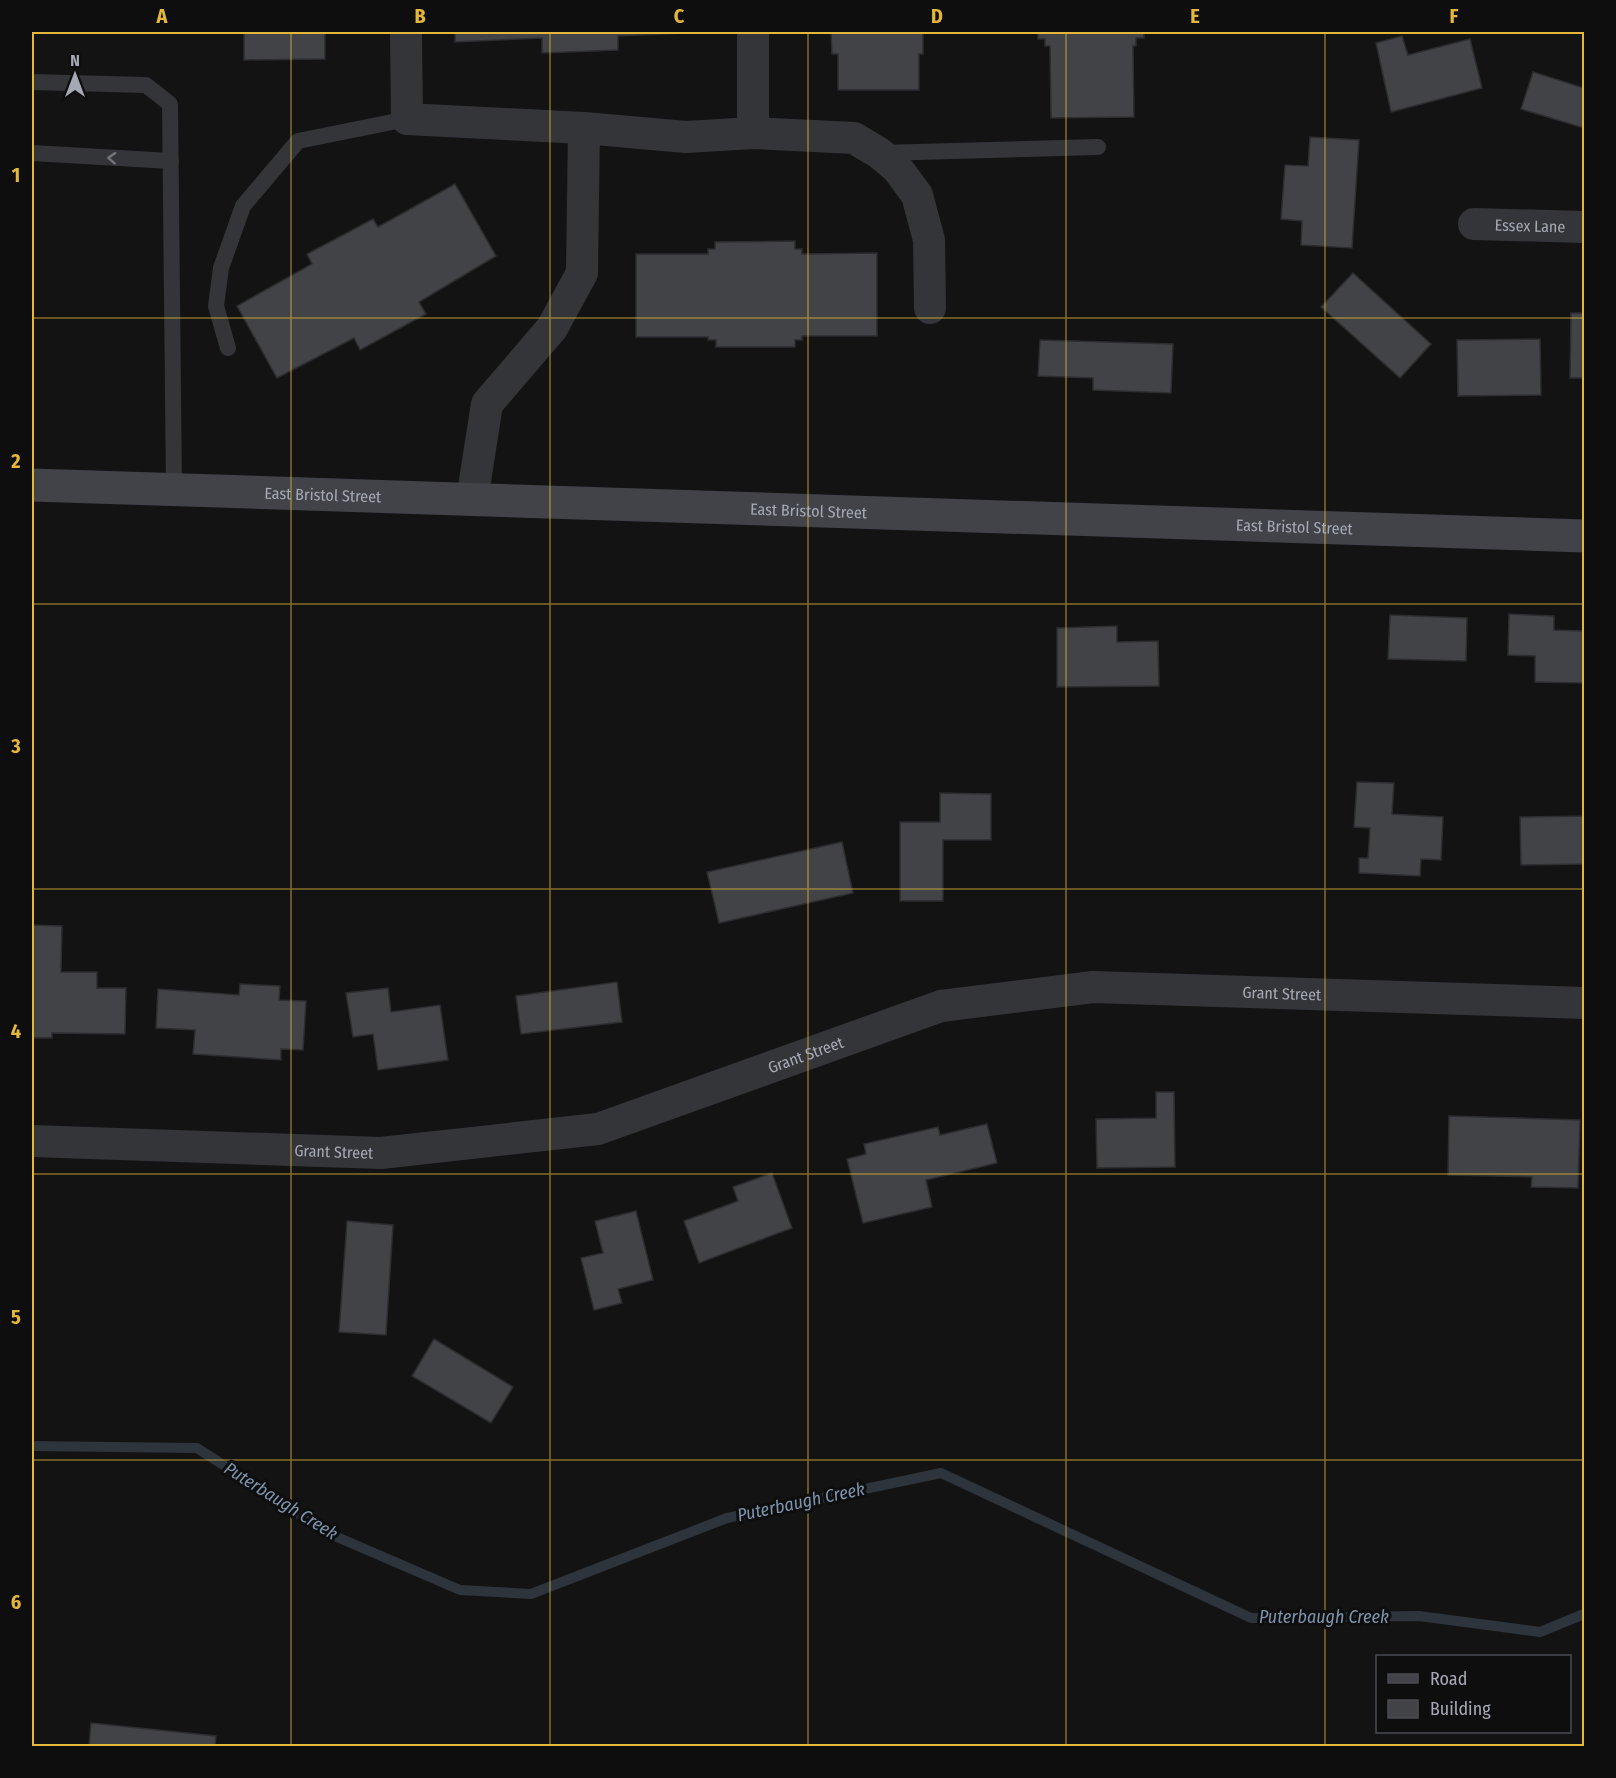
<svg xmlns="http://www.w3.org/2000/svg" width="1616" height="1778" viewBox="0 0 1616 1778" font-family="'Fira Sans Condensed',sans-serif">
<rect width="100%" height="100%" fill="#131314"/>
<g fill="none" stroke-linecap="round" stroke-linejoin="round">
<polyline stroke="#2d343c" stroke-width="10" points="32,1446 197,1448 330,1534 460,1590 531,1594 727,1518 941,1473 1251,1618 1419,1616 1540,1632 1584,1614"/>
</g>
<g fill="#424347" stroke="#2d2d30" stroke-width="1.5">
<polygon points="244,32 325,32 325,59 244,60"/>
<polygon points="455,32 706,32 618,36 618,50 542,53 542,38 455,42"/>
<polygon points="831,32 923,32 923,54 919,54 919,90 838,90 838,54 832,54"/>
<polygon points="1038,32 1144,32 1144,38 1136,38 1136,46 1133,46 1134,117 1051,118 1050,46 1045,46 1045,39 1038,39"/>
<polygon points="1402,36 1408,55 1470,39 1482,88 1391,112 1376,43"/>
<polygon points="1533,72 1584,88 1584,128 1521,109"/>
<polygon points="1310,137 1359,140 1352,248 1301,245 1302,221 1281,219 1285,165 1308,166"/>
<polygon points="455,184 496,256 419,302 426,314 360,350 354,338 277,378 237,306 312,264 307,254 373,219 378,227"/>
<polygon points="795,241 795,249 802,249 802,254 877,253 877,336 802,336 802,340 795,340 795,347 716,347 716,340 708,340 708,337 636,337 636,254 708,254 708,249 715,249 715,242"/>
<polygon points="1353,273 1431,344 1400,378 1321,307"/>
<polygon points="1571,313 1584,313 1584,378 1570,378"/>
<polygon points="1540,339 1541,395 1458,396 1457,340"/>
<polygon points="1040,340 1173,344 1171,393 1093,390 1093,378 1038,376"/>
<polygon points="1509,614 1554,616 1554,630 1584,631 1584,683 1535,682 1535,656 1508,655"/>
<polygon points="1390,615 1467,618 1466,661 1388,659"/>
<polygon points="1117,626 1117,642 1158,641 1159,686 1057,687 1057,628"/>
<polygon points="1357,782 1394,783 1392,814 1443,817 1441,860 1421,859 1420,876 1359,873 1359,858 1368,858 1370,828 1354,827"/>
<polygon points="940,793 991,794 991,840 943,840 943,901 900,901 900,822 940,822"/>
<polygon points="1584,816 1584,864 1521,865 1520,817"/>
<polygon points="842,842 853,893 719,923 707,872"/>
<polygon points="32,925 62,926 61,972 97,972 97,988 126,988 125,1034 52,1033 52,1038 32,1038"/>
<polygon points="617,982 622,1022 521,1034 516,996"/>
<polygon points="240,984 280,986 279,1000 306,1001 303,1050 281,1049 281,1060 193,1054 195,1030 156,1028 158,989 239,995"/>
<polygon points="388,988 391,1012 440,1005 448,1060 378,1070 373,1034 353,1037 346,993"/>
<polygon points="1156,1092 1174,1092 1175,1167 1097,1168 1096,1119 1156,1118"/>
<polygon points="1449,1116 1580,1120 1578,1188 1531,1187 1532,1177 1448,1175"/>
<polygon points="987,1124 997,1163 926,1180 932,1207 863,1223 847,1159 866,1154 864,1144 938,1127 940,1135"/>
<polygon points="772,1173 792,1228 699,1263 684,1221 738,1201 733,1187"/>
<polygon points="636,1211 653,1280 618,1289 622,1303 594,1310 581,1258 603,1253 595,1221"/>
<polygon points="347,1221 393,1225 386,1335 339,1332"/>
<polygon points="434,1339 513,1387 491,1423 412,1376"/>
<polygon points="91,1723 216,1736 215,1746 89,1746"/>
</g>
<g fill="none" stroke-linecap="round" stroke-linejoin="round">
<g stroke="#343539" stroke-width="16">
<polyline points="32,82 146,85 170,104 174,489"/>
<polyline points="32,153 171,161"/>
<polyline points="880,153 1098,147"/>
<polyline points="228,348 216,306 221,268 243,206 298,141 407,119"/>
</g>
<g stroke="#343539" stroke-width="32">
<polyline points="406,32 407,119 584,128 582,273 552,328 487,404 472,500"/>
<polyline points="753,32 753,133"/>
<polyline points="584,128 686,137 753,133 854,138 879,153 897,168 917,195 929,240 930,308"/>
<path id="s1" d="M1474,224L1584,227"/>
<path id="s2" d="M32,1141L381,1153L598,1129L941,1006L1093,987L1584,1003"/>
</g>
<path stroke="#424349" stroke-width="33" id="s3" d="M32,485L1584,536"/>
</g>
<defs><path id="oneway-chevron" d="M-2-3.5L2.5 0L-2 3.5" fill="none" stroke-width="1.6" stroke-linecap="round" stroke-linejoin="round" transform="scale(1.5)"/></defs>
<use stroke="#72757d" href="#oneway-chevron" transform="translate(112 158) rotate(-177)"/>
<path fill="none" stroke="#e4b73b" stroke-width="1.5" stroke-opacity="0.55" d="M291,32V1746M550,32V1746M808,32V1746M1066,32V1746M1325,32V1746M32,318H1584M32,604H1584M32,889H1584M32,1174H1584M32,1460H1584"/>
<g text-anchor="middle" dominant-baseline="central" stroke-width="6" stroke-linejoin="round" paint-order="stroke">
<g font-size="16" fill="#a5a9b4" stroke="#0e0e0f">
<text stroke="none"><textPath href="#s1" startOffset="56">Essex Lane</textPath></text>
<text stroke="none"><textPath href="#s3" startOffset="291">East Bristol Street</textPath></text>
<text stroke="none"><textPath href="#s3" startOffset="777">East Bristol Street</textPath></text>
<text stroke="none"><textPath href="#s3" startOffset="1263">East Bristol Street</textPath></text>
<text stroke="none"><textPath href="#s2" startOffset="1274">Grant Street</textPath></text>
<text stroke="none"><textPath href="#s2" startOffset="788">Grant Street</textPath></text>
<text stroke="none"><textPath href="#s2" startOffset="302">Grant Street</textPath></text>
</g>
<g font-size="18" font-style="italic" fill="#7e94ad" stroke="#0e0e0f">
<text transform="translate(281 1501) rotate(32)">Puterbaugh Creek</text>
<text transform="translate(801 1502) rotate(-12)">Puterbaugh Creek</text>
<text x="1324" y="1617">Puterbaugh Creek</text>
</g>
</g>
<rect width="1616" height="1778" fill="none" stroke="#0e0e0f" stroke-width="66"/>
<rect x="1376" y="1655" width="195" height="78" fill="#0e0e0f" stroke="#4a4c51" stroke-width="1.5"/>
<rect x="1388" y="1674" width="30" height="9" fill="#424349" stroke="#4a4c51" stroke-width="1.5"/>
<text x="1430" y="1685" font-size="18" fill="#a5a9b4">Road</text>
<rect x="1388" y="1700" width="30" height="18" fill="#424347" stroke="#4a4c51" stroke-width="1.5"/>
<text x="1430" y="1715" font-size="18" fill="#a5a9b4">Building</text>
<g transform="translate(75 75)" stroke="#0e0e0f" stroke-width="4.5" paint-order="stroke">
<path d="M0-4.5L10 22L0 15L-10 22Z" fill="#a5a9b4"/>
<text y="-9" font-size="16" font-weight="bold" text-anchor="middle" fill="#a5a9b4">N</text>
</g>
<rect x="33" y="33" width="1550" height="1712" fill="none" stroke="#e4b73b" stroke-width="2"/>
<g font-size="20" text-anchor="middle" font-weight="bold" fill="#e4b73b">
<text x="162" y="23">A</text>
<text x="420" y="23">B</text>
<text x="679" y="23">C</text>
<text x="937" y="23">D</text>
<text x="1195" y="23">E</text>
<text x="1454" y="23">F</text>
<text x="16" y="182">1</text>
<text x="16" y="468">2</text>
<text x="16" y="753">3</text>
<text x="16" y="1038">4</text>
<text x="16" y="1324">5</text>
<text x="16" y="1609">6</text>
</g>
</svg>
